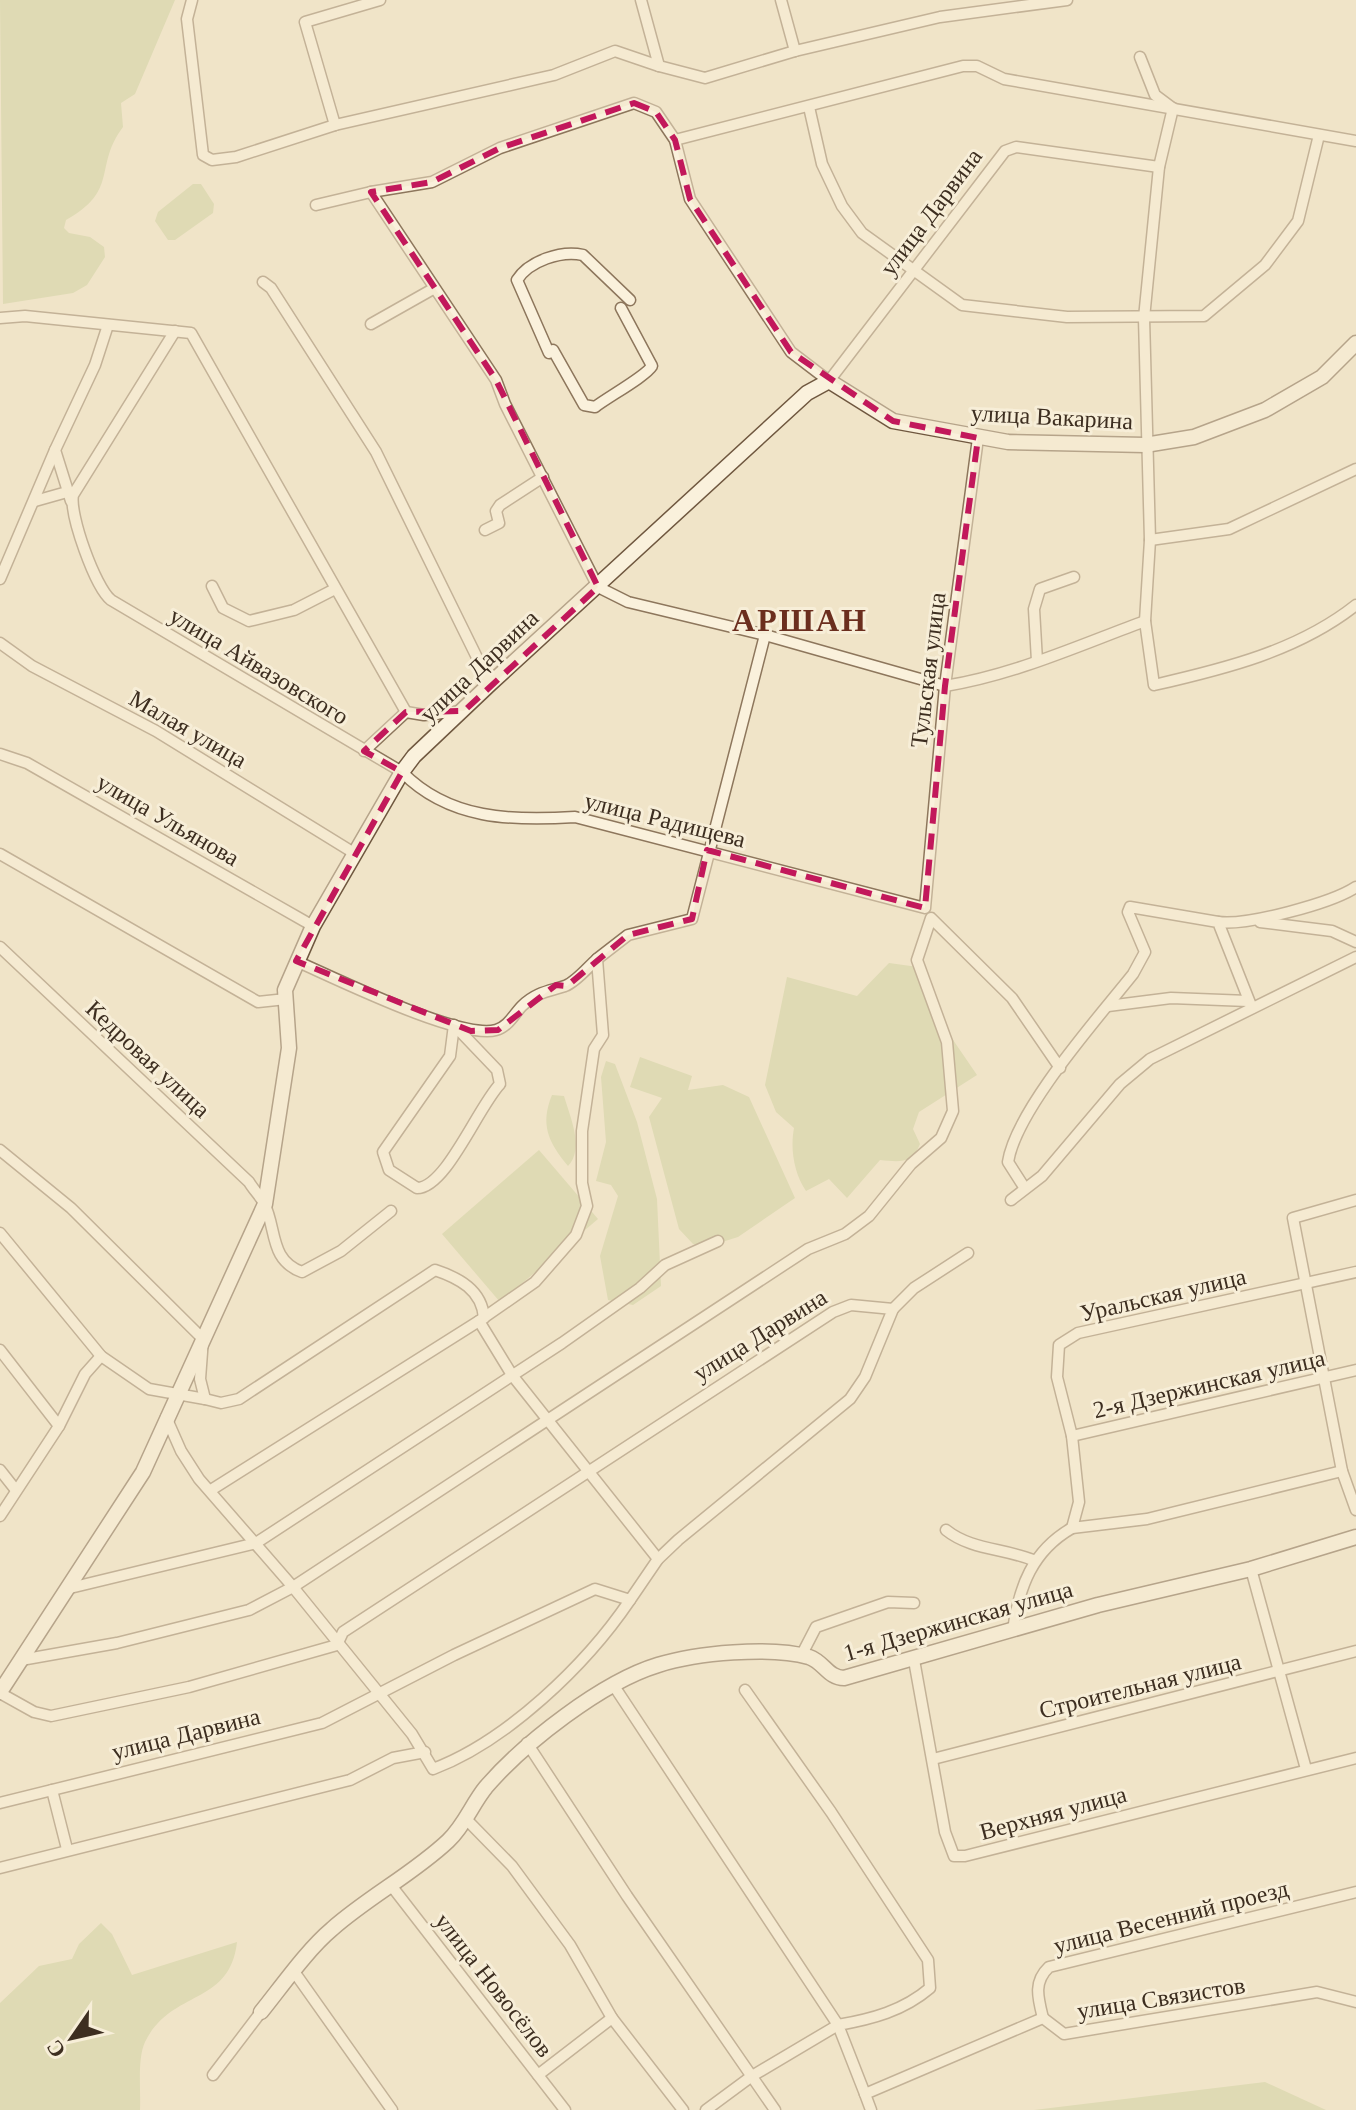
<svg xmlns="http://www.w3.org/2000/svg" width="1356" height="2110" viewBox="0 0 1356 2110" font-family="'Times New Roman',serif">
<rect width="100%" height="100%" fill="#f0e4c8"/>
<g fill="#c9cf9b">
<path d="M0,0H175L135,94L121,103L123,127C93,167 120,190 66,220L64,228L69,233L90,237L104,247L105,257L87,285L73,293L3,304Z"/>
<polygon points="193,184 201,184 214,204 213,213 175,240 168,240 155,221 158,212"/>
<path d="M889,963L918,967L936,1015L977,1075L919,1112L913,1129L920,1144C912,1164 900,1162 880,1160L847,1198L829,1179L806,1191C794,1173 790,1149 794,1128L776,1112L765,1085L787,977L857,996Z"/>
<polygon points="640,1057 692,1076 688,1090 723,1085 749,1097 795,1198 738,1237 706,1247 693,1244 679,1229 649,1117 662,1098 630,1087"/>
<polygon points="606,1061 615,1064 637,1122 657,1199 661,1286 633,1305 608,1300 600,1256 618,1196 611,1185 596,1181 606,1142 601,1077"/>
<path d="M552,1095L564,1096C570,1117 585,1149 568,1166C548,1142 540,1124 552,1095Z"/>
<polygon points="539,1150 598,1219 500,1302 442,1234"/>
<path d="M101,1923L112,1934L132,1975L237,1942C230,2006 171,1989 145,2042C137,2059 141,2091 140,2110H0V2003L39,1966L72,1959L79,1944Z"/>
<polygon points="1265,2082 1326,2110 1034,2110"/>
</g>
<g fill="none" stroke-linecap="round" stroke-linejoin="round">
<defs>
<g id="street">
<polyline points="192,0 187,19 203,155 212,160 236,157 335,125 554,75 615,51 659,66"/>
<polyline points="641,0 659,66 705,78 795,51 940,17 1067,0"/>
<polyline points="781,0 795,51"/>
<polyline points="1140,57 1155,95 1171,107"/>
<polyline points="809,107 822,164 842,206 862,233 962,305 1067,317 1204,316 1265,265 1298,221 1319,135"/>
<path d="M1173,108L1159,167L1144,318L1150,540L1145,621L1154,685C1224,669 1298,651 1356,605"/>
<polyline points="335,125 305,22 380,0"/>
<polyline points="675,140 963,66 977,66 1004,79 1356,141"/>
<polyline points="316,205 371,192"/>
<polyline points="263,282 271,288 376,452 490,684"/>
<polyline points="0,318 25,316 191,333 406,712"/>
<polyline points="371,324 433,289"/>
<path d="M175,331L73,495C69,514 95,587 111,600L402,772C449,820 512,821 575,817L925,908L945,686L978,438"/>
<path d="M553,350L584,405L595,407C608,397 646,376 652,366L621,308"/>
<path d="M549,353L517,280C529,261 561,250 583,255L630,300"/>
<polyline points="35,501 67,492"/>
<polyline points="71,501 55,450 95,365 108,325"/>
<polyline points="485,530 499,523 496,511 500,505 543,477"/>
<polyline points="1150,540 1229,529 1356,469"/>
<polyline points="0,579 55,450"/>
<polyline points="212,586 223,608 249,621 294,610 335,589"/>
<path d="M1145,621C1080,645 1014,675 945,686L765,635L628,602L598,587L505,404L496,380L371,192L432,182L500,148L634,103L656,112L675,140L690,199L791,352L829,381L1005,151L1016,147L1159,167"/>
<polyline points="0,643 32,666 156,731 354,853"/>
<polyline points="1037,661 1034,609 1040,589 1074,577"/>
<polyline points="364,751 406,712 424,715 462,711"/>
<polyline points="0,754 27,763 313,926"/>
<polyline points="0,854 258,1002 286,999"/>
<path d="M1218,922C1247,926 1332,903 1356,887"/>
<polyline points="1260,922 1332,931 1356,942"/>
<path d="M0,947L249,1182C253,1189 260,1196 264,1203C277,1229 269,1260 302,1272L341,1251L391,1211"/>
<polyline points="597,959 628,935 692,919 765,635"/>
<path d="M296,961C335,978 460,1040 496,1030C508,1027 514,1014 522,1006C536,992 550,991 565,986C576,982 588,967 597,959L603,1035L594,1049L582,1131V1183L587,1206L576,1235L535,1282L479,1321L512,1375L658,1559"/>
<polyline points="1108,1006 1171,998 1248,1001"/>
<path d="M454,1025L497,1070L500,1084C478,1107 446,1188 417,1188L389,1170L383,1152L450,1056Z"/>
<path d="M0,1150L71,1208L203,1339L200,1379L205,1399L221,1403L239,1399L435,1270C459,1278 482,1290 484,1318"/>
<path d="M1024,1187L1008,1162C1016,1110 1098,1018 1133,974L1145,952L1128,912L1130,907L1218,922L1252,1008"/>
<polyline points="1011,1200 1042,1176 1120,1084 1150,1059 1356,957"/>
<polyline points="1356,1200 1293,1218 1342,1471 1356,1510"/>
<polyline points="0,1233 101,1356 149,1389 205,1399"/>
<polyline points="893,1309 914,1288 968,1253"/>
<polyline points="0,1350 59,1426"/>
<path d="M166,1417L181,1451L199,1479L293,1587L412,1734L433,1769C507,1741 586,1665 630,1600"/>
<polyline points="1072,1436 1356,1370"/>
<polyline points="0,1470 15,1489"/>
<polyline points="1342,1471 1147,1519 1072,1528 1079,1502 1072,1436 1057,1377 1059,1345 1078,1333 1356,1272"/>
<polyline points="211,1490 479,1321"/>
<polyline points="0,1516 59,1426 85,1374 101,1356"/>
<path d="M946,1530C971,1550 1003,1548 1033,1560"/>
<polyline points="1251,1569 1306,1769"/>
<polyline points="70,1588 256,1543 562,1343 640,1288 665,1265 718,1241"/>
<path d="M1013,1630C1019,1587 1032,1551 1072,1528"/>
<polyline points="801,1656 816,1627 888,1602 914,1603"/>
<polyline points="21,1660 117,1643 249,1610 293,1587 808,1249 845,1234 869,1216 911,1164 941,1138 953,1111 947,1042 917,960 931,918 1012,998 1060,1068"/>
<polyline points="914,1660 945,1832 954,1856 965,1856 1356,1758"/>
<polyline points="614,1686 838,2025 752,2076 706,2110"/>
<path d="M745,1690L831,1812L928,1960L930,1988C903,2011 872,2019 838,2025L865,2094"/>
<polyline points="0,1693 34,1712 51,1716 189,1687 337,1645 343,1632 833,1312 851,1305 893,1309 865,1377 850,1399 678,1540 658,1559 630,1600 595,1589 454,1655 322,1723 0,1803"/>
<polyline points="527,1743 627,1896 775,2110"/>
<polyline points="933,1759 1356,1651"/>
<polyline points="52,1790 67,1849"/>
<polyline points="467,1820 512,1866 570,1945 612,2018 683,2110"/>
<polyline points="0,1868 350,1780 393,1758 425,1752"/>
<polyline points="390,1884 565,2110"/>
<polyline points="295,1973 392,2110"/>
<path d="M1043,2018C1038,1998 1033,1982 1049,1967L1356,1892"/>
<polyline points="213,2075 261,2012"/>
<polyline points="538,2075 612,2018"/>
<polyline points="871,2110 865,2094 1043,2018 1064,2034 1317,1992 1356,2002"/>
</g>
<g id="secondary">
<polyline points="0,1692 143,1472 265,1204 289,1048 285,990 313,926 402,772 414,756 490,684 807,393 829,381 893,421 1008,442 1145,445 1194,437 1265,410 1322,377 1356,343"/>
<path d="M261,2012C282,1986 307,1950 332,1929C368,1897 413,1874 448,1841C465,1825 472,1804 486,1787C524,1743 602,1682 658,1665C696,1653 771,1646 809,1657C824,1662 828,1678 844,1678L1098,1605L1251,1569L1356,1537"/>
</g>
</defs>
<use href="#street" stroke="#8d765c" stroke-width="13"/>
<use href="#secondary" stroke="#6f573f" stroke-width="17"/>
<use href="#street" stroke="#faf1dc" stroke-width="10"/>
<use href="#secondary" stroke="#faf1dc" stroke-width="14"/>
</g>
<path d="M0 0H1356V2110H0ZM634,103L656,112L675,140L690,199L791,352L893,421L978,438L945,686L925,908L707,850L692,919L628,935L567,986L556,985L498,1030L471,1031L296,961L402,772L364,751L406,712L464,711L598,587L496,380L371,192L432,182L500,148Z" fill="#f0e4c8" fill-opacity=".55" fill-rule="evenodd"/>
<path fill="none" stroke="#c2185b" stroke-width="6" stroke-dasharray="16 10" stroke-linejoin="round" d="M634,103L656,112L675,140L690,199L791,352L893,421L978,438L945,686L925,908L707,850L692,919L628,935L567,986L556,985L498,1030L471,1031L296,961L402,772L364,751L406,712L464,711L598,587L496,380L371,192L432,182L500,148Z"/>
<g text-anchor="middle" dominant-baseline="central" stroke-width="6" stroke-linejoin="round" paint-order="stroke">
<g font-size="24" fill="#3d2e20" stroke="#f7eed8">
<text transform="translate(931 212) rotate(-53)">улица Дарвина</text>
<text transform="translate(1052 417) rotate(3)">улица Вакарина</text>
<text transform="translate(259 666) rotate(31)">улица Айвазовского</text>
<text transform="translate(479 666) rotate(-43)">улица Дарвина</text>
<text transform="translate(928 670) rotate(-83)">Тульская улица</text>
<text transform="translate(188 729) rotate(30)">Малая улица</text>
<text transform="translate(168 820) rotate(30)">улица Ульянова</text>
<text transform="translate(665 820) rotate(14)">улица Радищева</text>
<text transform="translate(148 1059) rotate(43)">Кедровая улица</text>
<text transform="translate(1163 1295) rotate(-13)">Уральская улица</text>
<text transform="translate(760 1335) rotate(-32)">улица Дарвина</text>
<text transform="translate(1209 1384) rotate(-13)">2-я Дзержинская улица</text>
<text transform="translate(958 1621) rotate(-16)">1-я Дзержинская улица</text>
<text transform="translate(1140 1686) rotate(-14)">Строительная улица</text>
<text transform="translate(186 1734) rotate(-14)">улица Дарвина</text>
<text transform="translate(1053 1813) rotate(-15)">Верхняя улица</text>
<text transform="translate(1171 1917) rotate(-14)">улица Весенний проезд</text>
<text transform="translate(494 1985) rotate(52)">улица Новосёлов</text>
<text transform="translate(1161 1998) rotate(-9)">улица Связистов</text>
</g>
<g font-size="32" font-weight="bold" letter-spacing="2" fill="#6b2e1e" stroke="#f7eed8">
<text x="800" y="620">АРШАН</text>
</g>
</g>
<g transform="translate(72 2038) rotate(236)" stroke="#f7eed8" stroke-width="6" paint-order="stroke">
<path d="M0-6L14 30L0 20L-14 30Z" fill="#3d2e20"/>
<text y="-12" font-size="22" font-weight="bold" text-anchor="middle" fill="#3d2e20">С</text>
</g>
</svg>
